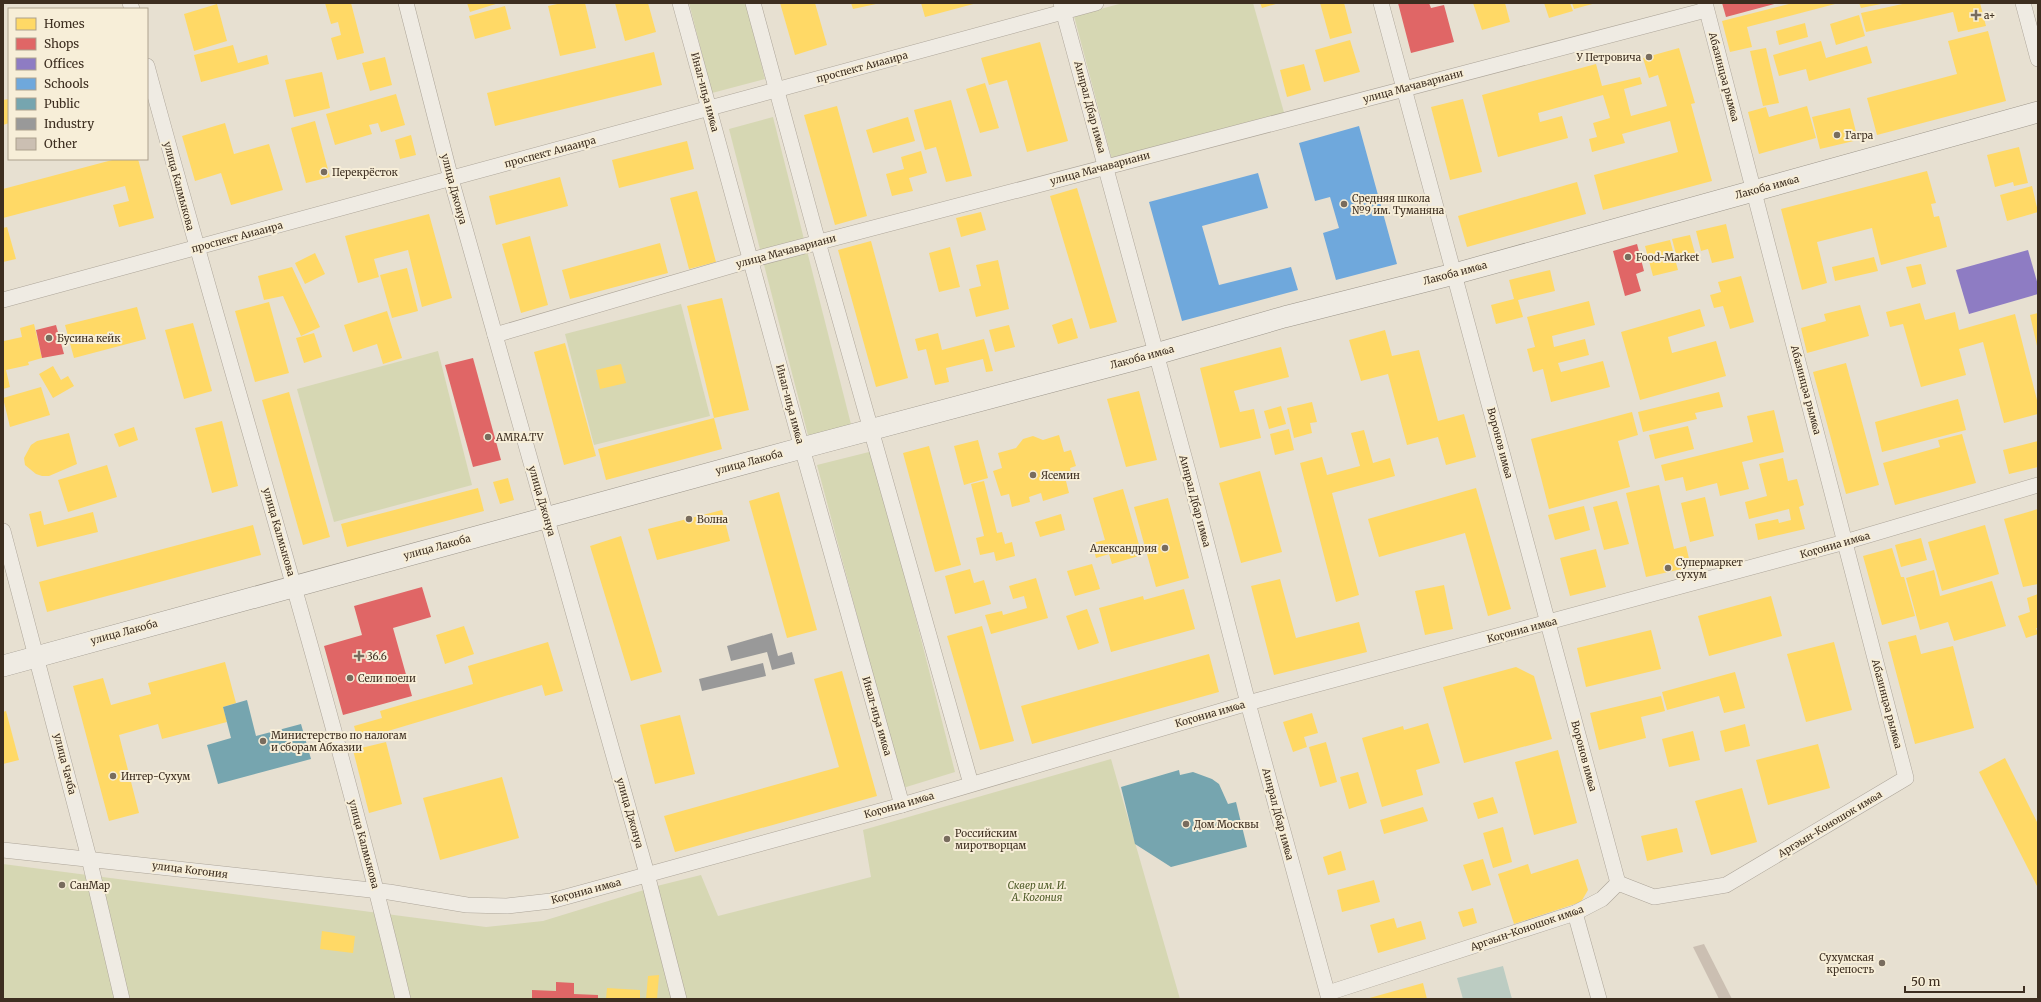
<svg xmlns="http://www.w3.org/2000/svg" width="2041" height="1002" viewBox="0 0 2041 1002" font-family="Merriweather,serif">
<rect width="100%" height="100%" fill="#e7e0d1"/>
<g fill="#d6d7b3">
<polygon points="689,3 746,3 765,79 712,93"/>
<polygon points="1123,3 1253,3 1285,116 1112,160 1074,16"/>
<polygon points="773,117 853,432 810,443 729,129"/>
<polygon points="681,304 710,416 594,445 565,334"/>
<polygon points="438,351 472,485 334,522 297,389"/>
<polygon points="873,451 955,772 903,788 817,465"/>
<polygon points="1111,759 1180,999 3,999 3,864 486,927 543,921 657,886 701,875 718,916 871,877 863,830"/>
</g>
<polygon fill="#bcccc2" points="1503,966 1512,999 1463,999 1457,978"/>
<g fill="#ffd966">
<polygon points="325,3 351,3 364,53 337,60 331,38 341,35 338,22 331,24"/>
<polygon points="467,3 499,3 470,12"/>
<polygon points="562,3 585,3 596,48 560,56 548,6"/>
<polygon points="615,3 648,3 656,32 625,41"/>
<polygon points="780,3 815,3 827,45 795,55"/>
<polygon points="851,3 876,3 876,4 853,9"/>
<polygon points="921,3 977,3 925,17"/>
<polygon points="1260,3 1279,3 1262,8"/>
<polygon points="1320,3 1344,3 1352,33 1330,39"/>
<polygon points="1473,3 1505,3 1510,22 1482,30"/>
<polygon points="1544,3 1570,3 1573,11 1549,18"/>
<polygon points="1572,3 1596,3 1574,9"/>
<polygon points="1793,3 1835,4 1747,27 1752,47 1730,52 1722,21"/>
<polygon points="1859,3 1881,3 1881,4 1861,8"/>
<polygon points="1907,3 1980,3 1986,26 1958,32 1953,12 1866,32 1861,13"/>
<polygon points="217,4 227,41 194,51 184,14"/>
<polygon points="505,6 511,29 475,39 469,16"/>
<polygon points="1859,15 1865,36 1836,45 1830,24"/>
<polygon points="1805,23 1808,37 1779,45 1776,31"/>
<polygon points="1988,31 2006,101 1877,135 1867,98 1957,74 1948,41"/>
<polygon points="1350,40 1360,72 1324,82 1315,50"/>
<polygon points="1821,41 1826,58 1867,46 1872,63 1809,81 1806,69 1779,76 1773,55"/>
<polygon points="1040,42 1068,141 1027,152 1007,80 989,85 981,58"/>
<polygon points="233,45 238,63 267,55 269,64 201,82 194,55"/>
<polygon points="1679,48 1695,103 1691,104 1712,181 1603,210 1594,175 1678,152 1670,121 1622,134 1625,143 1592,152 1589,139 1597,137 1593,123 1610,118 1603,95 1538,113 1540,122 1562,116 1568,138 1498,157 1482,95 1596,64 1602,86 1640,77 1642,84 1624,89 1631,116 1667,106 1658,75 1649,78 1643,58"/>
<polygon points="1766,48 1779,103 1763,106 1750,51"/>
<polygon points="654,52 662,85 495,126 487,93"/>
<polygon points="385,57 392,85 370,91 362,63"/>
<polygon points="1304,64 1311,90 1287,97 1280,70"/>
<polygon points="322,72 330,108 294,117 285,80"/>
<polygon points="985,83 999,128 980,133 966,89"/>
<polygon points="396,94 405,125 381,132 378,123 369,125 372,134 335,145 326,114"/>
<polygon points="9,99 9,123 3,125 3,100"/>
<polygon points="1463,99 1482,172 1450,180 1431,107"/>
<polygon points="951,100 972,176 946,182 936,147 925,150 914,110"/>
<polygon points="837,106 867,216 835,225 804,115"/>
<polygon points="1807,106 1816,138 1759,154 1748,112 1766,107 1769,117"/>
<polygon points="1850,108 1858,140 1820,149 1812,117"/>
<polygon points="908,117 915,141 873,153 866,130"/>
<polygon points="315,121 330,177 306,183 291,128"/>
<polygon points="225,123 234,154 269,144 283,190 231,205 221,173 195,181 182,136"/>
<polygon points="411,135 416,155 400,159 395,140"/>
<polygon points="687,141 694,169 619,188 612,160"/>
<polygon points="2019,147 2028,183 2014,186 2013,182 1995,187 1987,155"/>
<polygon points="921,151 927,173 909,178 913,191 892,196 886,174 904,169 901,157"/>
<polygon points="116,159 138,159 154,218 119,227 113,205 129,201 125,186 3,218 3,189"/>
<polygon points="1927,171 1936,203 1931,204 1934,217 1939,216 1947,247 1881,265 1872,228 1817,242 1827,283 1802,290 1781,209"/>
<polygon points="560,177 568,206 496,225 489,196"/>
<polygon points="1577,182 1586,214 1467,247 1458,216"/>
<polygon points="2032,186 2038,212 2007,221 2000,195"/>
<polygon points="1077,188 1117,322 1090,329 1050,196"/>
<polygon points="697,191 716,262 689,269 670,198"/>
<polygon points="981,212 986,230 961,237 956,218"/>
<polygon points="429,214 452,298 422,307 408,250 374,259 379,277 358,283 345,236"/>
<polygon points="1726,224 1734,258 1712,263 1708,249 1701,251 1696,231"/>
<polygon points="7,227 16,259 3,262 3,228"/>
<polygon points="1690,235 1695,253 1677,258 1672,239"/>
<polygon points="530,236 548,305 521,313 502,244"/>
<polygon points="1670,240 1678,270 1653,276 1645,246"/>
<polygon points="871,241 908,378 876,387 838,250"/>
<polygon points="660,243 668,273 570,299 562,270"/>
<polygon points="950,247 960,287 939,292 929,253"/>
<polygon points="315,253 325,274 305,284 295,263"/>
<polygon points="1874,257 1878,271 1835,281 1832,267"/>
<polygon points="998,260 1009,309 976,317 969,289 981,286 976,265"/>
<polygon points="1921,264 1926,284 1912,288 1906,267"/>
<polygon points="292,267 320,327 301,336 283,296 264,300 258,276"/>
<polygon points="407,268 418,311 392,318 380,275"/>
<polygon points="1550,270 1555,291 1518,300 1523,317 1496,324 1491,305 1514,299 1509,280"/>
<polygon points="1741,276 1754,322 1730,329 1723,306 1714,308 1710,295 1721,292 1718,282"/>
<polygon points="722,298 749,410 714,418 687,306"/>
<polygon points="1589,301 1595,325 1552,336 1554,347 1585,339 1589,355 1558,363 1561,372 1603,361 1610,387 1551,402 1543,369 1533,372 1527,349 1535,347 1527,317"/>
<polygon points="269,302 289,373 255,382 235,311"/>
<polygon points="1920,303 1925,320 1955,312 1959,330 2015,314 2038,404 2038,414 2004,423 1983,342 1959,349 1966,375 1921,387 1903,324 1890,327 1886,312"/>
<polygon points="1860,305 1869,336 1807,353 1801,328 1826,321 1824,314"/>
<polygon points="137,307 146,339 74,358 65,325"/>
<polygon points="1700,309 1705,326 1668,337 1672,353 1716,341 1726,376 1640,400 1621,332"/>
<polygon points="387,311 402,358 383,364 377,344 353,352 344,325"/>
<polygon points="2038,313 2038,346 2037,346 2030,315"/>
<polygon points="1072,318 1078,338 1058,344 1052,325"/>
<polygon points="193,323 212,391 184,399 165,330"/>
<polygon points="34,324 42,358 28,362 29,365 6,370 10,387 3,389 4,341 22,337 20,328"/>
<polygon points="1009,325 1015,347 995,352 989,330"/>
<polygon points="1385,330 1392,356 1419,350 1438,421 1464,414 1476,457 1446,465 1438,437 1407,445 1388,374 1361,381 1349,340"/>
<polygon points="314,333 322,357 304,363 296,338"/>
<polygon points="938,333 942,350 984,339 993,371 986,372 983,359 946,368 949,382 935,385 926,349 918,351 915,339"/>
<polygon points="565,343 596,456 564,465 534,352"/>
<polygon points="1281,347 1289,377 1234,391 1240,412 1254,409 1261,438 1220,448 1200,368"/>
<polygon points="1846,363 1879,485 1846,494 1813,372"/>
<polygon points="621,364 626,383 600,389 596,370"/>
<polygon points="53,366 61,380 68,376 74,386 53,398 39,374"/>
<polygon points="41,387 50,415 10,427 3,398"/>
<polygon points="1139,391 1157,460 1126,467 1107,399"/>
<polygon points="289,392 330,537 303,545 262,400"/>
<polygon points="1719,392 1723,407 1695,413 1697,419 1643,432 1638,412"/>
<polygon points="1958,399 1966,430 1882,452 1875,422"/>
<polygon points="1312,402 1317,422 1310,423 1312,433 1294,438 1287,408"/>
<polygon points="1281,406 1286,424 1269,429 1264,411"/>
<polygon points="1774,410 1784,452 1742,462 1749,489 1720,496 1717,483 1686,491 1683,477 1665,481 1661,465 1753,442 1747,416"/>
<polygon points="1632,412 1638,435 1618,441 1630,487 1549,509 1531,439"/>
<polygon points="714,418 722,449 606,480 598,449"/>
<polygon points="222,421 238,486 212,493 195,428"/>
<polygon points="1688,426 1694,449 1655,459 1649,435"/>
<polygon points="134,427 138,440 119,447 114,434"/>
<polygon points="1289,429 1294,450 1275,455 1270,434"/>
<polygon points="1364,430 1373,463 1390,458 1395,476 1332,493 1359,595 1336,602 1300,463 1322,457 1327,475 1360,466 1351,433"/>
<polygon points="69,433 77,464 49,476 42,476 36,474 25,465 24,458 31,445 37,441"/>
<polygon points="1962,434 1976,483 1895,505 1883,463 1940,447 1938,440"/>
<polygon points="1059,435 1064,452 1071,450 1076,466 1070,468 1073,479 1066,481 1069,493 1043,501 1041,493 1029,497 1030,502 1012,507 1009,494 1001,496 993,471 1002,468 998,453 1016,448 1023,439 1033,436 1043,440"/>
<polygon points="978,440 988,478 964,485 954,446"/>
<polygon points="2038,441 2038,467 2009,474 2003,450"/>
<polygon points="929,446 961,565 935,572 903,453"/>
<polygon points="1783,458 1788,481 1797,479 1804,505 1799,507 1805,529 1758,540 1755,524 1778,519 1779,523 1791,520 1789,509 1749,519 1745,502 1767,496 1759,464"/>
<polygon points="107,465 117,497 68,512 58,480"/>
<polygon points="1260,471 1282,552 1241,563 1219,483"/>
<polygon points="508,478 514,500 500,504 493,482"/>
<polygon points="984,481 997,533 1002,532 1005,544 1012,542 1015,556 996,561 994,552 980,555 976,538 984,536 971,484"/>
<polygon points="1659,485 1674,549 1686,546 1691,567 1646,577 1626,493"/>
<polygon points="478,488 484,511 347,547 341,524"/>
<polygon points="1476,488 1511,609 1488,616 1465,533 1379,557 1368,519"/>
<polygon points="1123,489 1142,555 1112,564 1109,554 1096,558 1092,543 1105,540 1093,498"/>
<polygon points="779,492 817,630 787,638 749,501"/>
<polygon points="1705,497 1714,536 1690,542 1681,503"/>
<polygon points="1168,498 1189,578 1156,587 1134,507"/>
<polygon points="1617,501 1629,544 1604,550 1593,507"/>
<polygon points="1584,506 1590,530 1555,540 1548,515"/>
<polygon points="2038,509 2038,584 2023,587 2004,519"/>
<polygon points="722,510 730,541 657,560 648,529"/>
<polygon points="41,511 44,525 93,512 98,532 37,547 29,514"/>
<polygon points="1061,514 1065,530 1040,537 1035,522"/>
<polygon points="253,525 261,555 47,612 39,582"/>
<polygon points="1985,525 1999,574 1942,591 1928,542"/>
<polygon points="621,536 662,672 631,681 590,546"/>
<polygon points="1921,538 1927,560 1901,567 1895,545"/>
<polygon points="1892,548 1901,577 1904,577 1915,616 1882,625 1863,556"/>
<polygon points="1596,549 1606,587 1570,596 1560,558"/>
<polygon points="1092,564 1100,589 1075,596 1067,571"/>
<polygon points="970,569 974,583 984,580 991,604 955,614 945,576"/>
<polygon points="1934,570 1940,596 1992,581 2006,626 1954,641 1948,622 1920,630 1906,578"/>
<polygon points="1036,578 1048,618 991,634 985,615 1002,611 1003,615 1027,608 1024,596 1013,599 1009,586"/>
<polygon points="1280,579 1296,638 1359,622 1367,652 1274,675 1251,586"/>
<polygon points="1444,585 1453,629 1425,635 1415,591"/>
<polygon points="1184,589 1195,629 1111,652 1099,608 1143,596 1144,600"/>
<polygon points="2038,594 2038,628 2036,628 2038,634 2026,638 2018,616 2030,612 2027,598"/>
<polygon points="1771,596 1782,636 1709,656 1698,616"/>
<polygon points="1087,609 1099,643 1078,650 1066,616"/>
<polygon points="464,626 474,654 445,664 436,635"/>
<polygon points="982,626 1014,741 980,750 947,636"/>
<polygon points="1651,630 1661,669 1586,687 1577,648"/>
<polygon points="1916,635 1921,654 1953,646 1974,728 1915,744 1888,642"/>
<polygon points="548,642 563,691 545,696 542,685 358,740 354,726 382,718 380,711 473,684 468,666"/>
<polygon points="1834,642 1852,710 1806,722 1787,654"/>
<polygon points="1209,654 1219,692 1032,744 1021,706"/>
<polygon points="225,662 236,703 223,707 227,722 162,739 158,724 119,735 139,813 109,821 73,686 103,678 111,705 151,694 148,683"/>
<polygon points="1516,667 1534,676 1552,739 1464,763 1443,687"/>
<polygon points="842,671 877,796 675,852 664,816 839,767 814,679"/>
<polygon points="1735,672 1745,708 1724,713 1719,696 1667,710 1662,692"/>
<polygon points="1661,696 1665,711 1641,717 1646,738 1599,750 1590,713"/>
<polygon points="6,711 19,760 3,764 3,712"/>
<polygon points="1312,713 1318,733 1304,737 1307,747 1293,752 1283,722"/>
<polygon points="680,715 695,774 655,784 640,725"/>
<polygon points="1428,723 1440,763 1416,770 1423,795 1382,807 1362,738 1403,726 1404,730"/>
<polygon points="1745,724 1750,746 1725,752 1720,731"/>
<polygon points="1693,731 1700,760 1669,767 1662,739"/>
<polygon points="386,742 402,804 369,813 353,750"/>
<polygon points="1326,742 1337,782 1320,787 1309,747"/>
<polygon points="1818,744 1830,788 1768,805 1756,760"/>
<polygon points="1558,750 1577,823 1534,835 1515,762"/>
<polygon points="2005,758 2038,824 2038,888 1979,772"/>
<polygon points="1358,772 1367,803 1349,809 1340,777"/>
<polygon points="502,777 519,838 440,860 423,798"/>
<polygon points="1742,788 1757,842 1711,855 1695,801"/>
<polygon points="1493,797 1498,813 1478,819 1473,803"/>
<polygon points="1423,807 1428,821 1384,834 1380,820"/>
<polygon points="1503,827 1512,862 1493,868 1483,833"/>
<polygon points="1677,828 1683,852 1647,861 1641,836"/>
<polygon points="1341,851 1346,870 1328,875 1323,857"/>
<polygon points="1483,859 1491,885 1472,891 1463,865"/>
<polygon points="1578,859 1588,890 1581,902 1514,924 1498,874 1528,864 1531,874"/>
<polygon points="1374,880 1380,902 1342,912 1337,890"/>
<polygon points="1473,908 1477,923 1463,927 1458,912"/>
<polygon points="1394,918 1397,928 1421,921 1426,939 1378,953 1370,925"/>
<polygon points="322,931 355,936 353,953 320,949"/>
<polygon points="659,975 657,999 646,999 648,976"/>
<polygon points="1423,983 1427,999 1366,999"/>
<polygon points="607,988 640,990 640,999 606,999"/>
</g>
<g fill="#e06666">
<polygon points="1398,3 1429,3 1431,8 1444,5 1454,42 1411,53"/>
<polygon points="1722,3 1778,3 1726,17"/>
<polygon points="1637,244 1644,271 1636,274 1641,291 1625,296 1613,251"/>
<polygon points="56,325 64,354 42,358 36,330"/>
<polygon points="473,358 501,460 473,467 445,365"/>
<polygon points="422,587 431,617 393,628 412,696 343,715 324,646 362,635 354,606"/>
<polygon points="556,982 574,983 574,994 598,995 598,999 532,999 532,990 556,991"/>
</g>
<polygon fill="#8e7cc3" points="2028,250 2038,285 2038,294 1969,314 1956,270"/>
<g fill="#6fa8dc">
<polygon points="1359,126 1397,264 1336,280 1323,233 1339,228 1330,197 1315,201 1299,143"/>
<polygon points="1258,173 1268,208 1202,226 1219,285 1291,267 1298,290 1182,321 1149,202"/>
</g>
<g fill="#76a5af">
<polygon points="247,700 256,736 301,724 311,759 218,784 207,745 231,738 223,707"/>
<polygon points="1179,770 1180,775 1193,772 1212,779 1219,784 1228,804 1236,802 1247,847 1171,867 1135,844 1121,787"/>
</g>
<g fill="#999">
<polygon points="772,633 778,656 792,652 795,664 772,670 767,652 731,661 727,646"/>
<polygon points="763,663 766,676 702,691 699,679"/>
</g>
<polygon fill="#cbbfb2" points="1704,944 1732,999 1719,999 1693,947"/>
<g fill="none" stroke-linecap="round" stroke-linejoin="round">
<defs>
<g id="street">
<polyline points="130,3 132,9"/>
<polyline points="406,3 451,179 647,874 679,999"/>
<polyline points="680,3 802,448 902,805"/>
<polyline points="753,3 818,242 971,784"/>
<polyline points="1061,3 1188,471 1248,703 1329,999"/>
<polyline points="1381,3 1618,883"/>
<polyline points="2023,3 2038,59"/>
<path d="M147,66C231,378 328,685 403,999"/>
<polyline points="3,300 1096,3"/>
<polyline points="495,335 751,260 1706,10"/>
<polyline points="3,531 89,858 122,999"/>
<polyline points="3,850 389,892 467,905 507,906 551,901 902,805 1248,703 1845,542 2038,485"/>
<polyline points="1575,913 1599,999"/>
<polyline points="1328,993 1575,913 1602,899 1618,883 1654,897 1726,885 1906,778 1705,3"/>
</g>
<polyline id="secondary" points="3,666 802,448 1156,354 1284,317 1454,274 2038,112"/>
</defs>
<use href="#street" stroke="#ada599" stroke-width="16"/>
<use href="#secondary" stroke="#9c958a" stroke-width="22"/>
<use href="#street" stroke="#efebe3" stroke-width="15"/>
<use href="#secondary" stroke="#efebe3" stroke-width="21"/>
</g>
<g fill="#786c5e" stroke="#f7eed8" stroke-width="1.5">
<path d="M1974 9h4v4h4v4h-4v4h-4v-4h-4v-4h4z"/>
<circle cx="1649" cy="57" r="4"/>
<circle cx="1837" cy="135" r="4"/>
<circle cx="324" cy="172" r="4"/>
<circle cx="1344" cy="204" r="4"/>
<circle cx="1628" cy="257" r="4"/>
<circle cx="49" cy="338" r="4"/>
<circle cx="488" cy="437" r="4"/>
<circle cx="1033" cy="475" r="4"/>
<circle cx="689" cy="519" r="4"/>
<circle cx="1165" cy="548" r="4"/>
<circle cx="1668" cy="568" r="4"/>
<path d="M357 650h4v4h4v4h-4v4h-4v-4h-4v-4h4z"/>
<circle cx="350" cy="678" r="4"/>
<circle cx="263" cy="741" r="4"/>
<circle cx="113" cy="776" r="4"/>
<circle cx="1186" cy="824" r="4"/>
<circle cx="947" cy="839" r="4"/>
<circle cx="62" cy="885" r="4"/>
<circle cx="1882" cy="963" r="4"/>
</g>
<g text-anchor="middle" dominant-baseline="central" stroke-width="4" stroke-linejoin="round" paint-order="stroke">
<g font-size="10" fill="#3d2e20" stroke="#f7eed8" text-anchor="start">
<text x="1984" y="15">а+</text>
<text x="1641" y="57" text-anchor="end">У Петровича</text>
<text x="1845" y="135">Гагра</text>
<text x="332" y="172">Перекрёсток</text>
<text x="1352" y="198">Средняя школа<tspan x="1352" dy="12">№9 им. Туманяна</tspan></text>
<text x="1636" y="257">Food-Market</text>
<text x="57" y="338">Бусина кейк</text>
<text x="496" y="437">AMRA.TV</text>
<text x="1041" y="475">Ясемин</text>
<text x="697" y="519">Волна</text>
<text x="1157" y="548" text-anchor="end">Александрия</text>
<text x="1676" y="562">Супермаркет<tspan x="1676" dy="12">сухум</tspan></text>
<text x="367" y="656">36.6</text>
<text x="358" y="678">Сели поели</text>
<text x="271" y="735">Министерство по налогам<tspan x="271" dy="12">и сборам Абхазии</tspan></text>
<text x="121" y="776">Интер-Сухум</text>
<text x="1194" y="824">Дом Москвы</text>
<text x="955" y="833">Российским<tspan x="955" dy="12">миротворцам</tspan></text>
<text x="70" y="885">СанМар</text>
<text x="1874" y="957" text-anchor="end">Сухумская<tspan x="1874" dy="12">крепость</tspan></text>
</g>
<g font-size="10" fill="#3d2e20" stroke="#f7eed8">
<text transform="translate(862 67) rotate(-15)">проспект Аиааира</text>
<text transform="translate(1724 77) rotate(75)">Абазинцәа рымҩа</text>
<text transform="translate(1413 86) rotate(-15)">улица Мачавариани</text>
<text transform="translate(705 92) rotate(75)">Инал-иҧа имҩа</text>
<text transform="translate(1090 107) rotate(75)">Аинрал Дбар имҩа</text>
<text transform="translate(550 152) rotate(-15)">проспект Аиааира</text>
<text transform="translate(1100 168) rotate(-15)">улица Мачавариани</text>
<text transform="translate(179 186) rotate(75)">улица Калмыкова</text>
<text transform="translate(1767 187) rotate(-15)">Лакоба имҩа</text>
<text transform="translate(454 189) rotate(75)">улица Джонуа</text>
<text transform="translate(237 237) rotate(-15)">проспект Аиааира</text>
<text transform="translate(786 251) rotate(-15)">улица Мачавариани</text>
<text transform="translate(1455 273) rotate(-15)">Лакоба имҩа</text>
<text transform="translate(1142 357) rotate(-15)">Лакоба имҩа</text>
<text transform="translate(1806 390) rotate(75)">Абазинцәа рымҩа</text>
<text transform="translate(790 404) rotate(75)">Инал-иҧа имҩа</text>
<text transform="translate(1500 443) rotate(75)">Воронов имҩа</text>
<text transform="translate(749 462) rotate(-15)">улица Лакоба</text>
<text transform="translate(542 501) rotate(74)">улица Джонуа</text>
<text transform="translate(1195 501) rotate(75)">Аинрал Дбар имҩа</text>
<text transform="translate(279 532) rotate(74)">улица Калмыкова</text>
<text transform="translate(1835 545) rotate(-16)">Коӷониа имҩа</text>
<text transform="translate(437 547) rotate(-15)">улица Лакоба</text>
<text transform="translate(1522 630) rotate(-15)">Коӷониа имҩа</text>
<text transform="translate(124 632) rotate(-15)">улица Лакоба</text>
<text transform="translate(1887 704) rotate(75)">Абазинцәа рымҩа</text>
<text transform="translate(1210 714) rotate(-16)">Коӷониа имҩа</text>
<text transform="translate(877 716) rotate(74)">Инал-иҧа имҩа</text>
<text transform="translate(1584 756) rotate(75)">Воронов имҩа</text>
<text transform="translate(65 764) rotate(76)">улица Чачба</text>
<text transform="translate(899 805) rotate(-16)">Коӷониа имҩа</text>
<text transform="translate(630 813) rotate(74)">улица Джонуа</text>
<text transform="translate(1278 814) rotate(75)">Аинрал Дбар имҩа</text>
<text transform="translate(1830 824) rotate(-31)">Аргәын-Коношок имҩа</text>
<text transform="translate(364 844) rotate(75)">улица Калмыкова</text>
<text transform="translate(190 870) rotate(7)">улица Когония</text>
<text transform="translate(586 891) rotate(-15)">Коӷониа имҩа</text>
<text transform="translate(1527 928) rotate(-19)">Аргәын-Коношок имҩа</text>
</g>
<g font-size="10" font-style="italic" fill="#4d5a26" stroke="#f7eed8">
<text x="1037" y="885">Сквер им. И.<tspan x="1037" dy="12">А. Когония</tspan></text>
</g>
</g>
<rect width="2041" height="1002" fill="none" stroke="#3d2e20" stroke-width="8"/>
<rect x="8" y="8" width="140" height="152" fill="#f7eed8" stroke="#ada18e"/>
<rect x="16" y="18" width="20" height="12" fill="#ffd966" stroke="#ada18e"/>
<text x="44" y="28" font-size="12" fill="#3d2e20">Homes</text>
<rect x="16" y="38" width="20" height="12" fill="#e06666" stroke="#ada18e"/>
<text x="44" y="48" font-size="12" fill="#3d2e20">Shops</text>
<rect x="16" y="58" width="20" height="12" fill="#8e7cc3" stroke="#ada18e"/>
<text x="44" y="68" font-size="12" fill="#3d2e20">Offices</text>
<rect x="16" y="78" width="20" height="12" fill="#6fa8dc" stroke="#ada18e"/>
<text x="44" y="88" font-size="12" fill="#3d2e20">Schools</text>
<rect x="16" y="98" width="20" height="12" fill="#76a5af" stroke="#ada18e"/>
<text x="44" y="108" font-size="12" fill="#3d2e20">Public</text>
<rect x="16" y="118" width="20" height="12" fill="#999999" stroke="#ada18e"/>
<text x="44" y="128" font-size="12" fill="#3d2e20">Industry</text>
<rect x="16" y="138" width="20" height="12" fill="#cbbfb2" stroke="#ada18e"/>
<text x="44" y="148" font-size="12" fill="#3d2e20">Other</text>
<path d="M1905 986v6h119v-6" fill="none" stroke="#3d2e20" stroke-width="2"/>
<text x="1911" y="986" font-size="12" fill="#3d2e20" stroke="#f7eed8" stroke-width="3" paint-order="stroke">50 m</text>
</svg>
